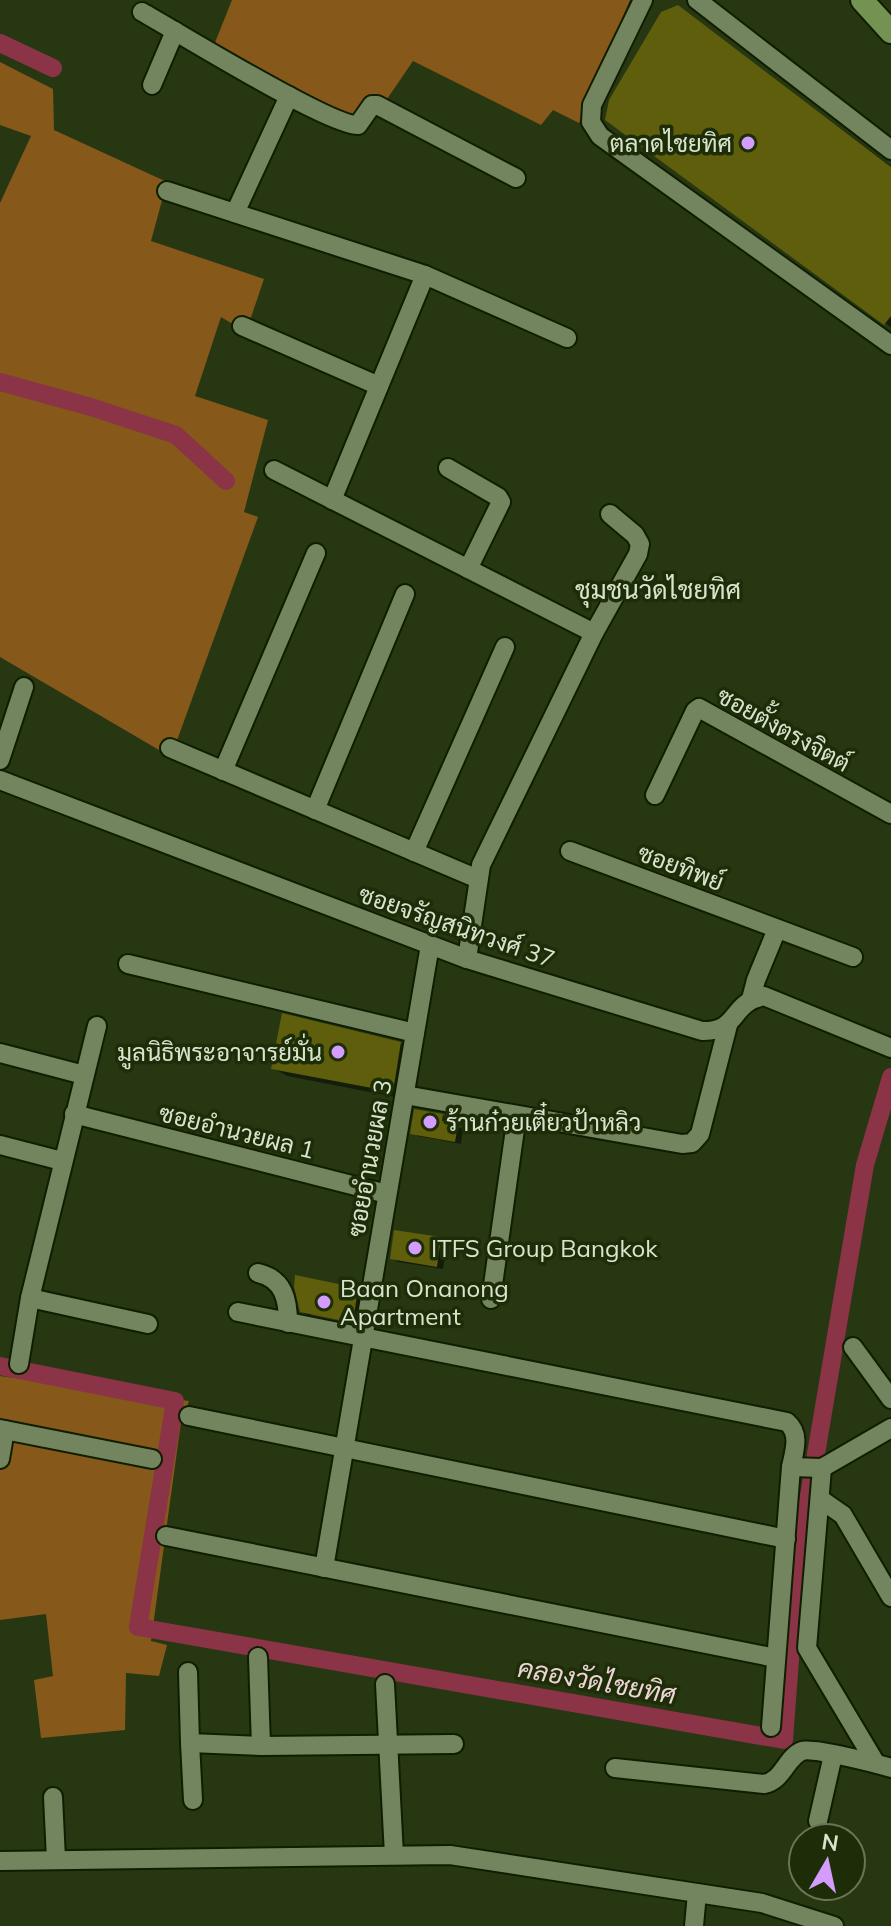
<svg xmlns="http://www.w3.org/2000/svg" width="891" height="1926" viewBox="0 0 891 1926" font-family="Mulish,Sarabun,sans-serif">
<rect width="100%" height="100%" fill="#273712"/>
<g fill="#86581a">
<polygon points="232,0 630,0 579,123 553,110 541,125 413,61 366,130 214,45"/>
<polygon points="0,62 53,89 54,130 167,182 151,241 264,279 246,332 221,317 195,396 268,420 244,512 258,517 171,757 0,657 0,203 31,136 0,125"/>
<polygon points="0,1376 189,1401 181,1422 151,1641 167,1645 159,1676 126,1673 125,1730 41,1738 34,1680 53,1676 46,1614 0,1620"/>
</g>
<g fill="#0007" fill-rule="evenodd">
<polygon points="678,8 891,166 891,327 885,323"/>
<polygon points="401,1044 414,1052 406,1099 287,1076 273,1068"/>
<polygon points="442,1116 448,1119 448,1124 463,1129 461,1144 418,1136 412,1133"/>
<polygon points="440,1239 447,1243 443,1269 398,1262 392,1258"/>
<path d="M358,1290L371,1298L366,1329L315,1319L301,1311ZM311,1312L363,1323L362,1327L311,1316Z"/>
</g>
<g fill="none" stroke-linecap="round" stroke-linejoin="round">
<g stroke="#8b3347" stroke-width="18">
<polyline points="0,43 53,68"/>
<polyline points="0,382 91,407 176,435 226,481"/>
<polyline points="0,1366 175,1401 138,1627 784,1740 797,1566 865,1165 891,1077"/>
</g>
</g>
<g fill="#5e5e0d">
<polygon points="678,5 891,167 891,316 884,325 605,120 609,100 661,12"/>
<polygon points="282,1013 401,1042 393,1092 271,1069"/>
<polygon points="414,1109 443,1114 442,1121 458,1124 455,1142 410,1134"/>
<polygon points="394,1230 441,1237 437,1267 390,1259"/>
<polygon points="295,1275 358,1288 353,1323 300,1312 294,1287"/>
</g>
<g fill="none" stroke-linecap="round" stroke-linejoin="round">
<defs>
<g id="minor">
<polyline points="643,0 592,105 591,122 600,136 891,345"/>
<polyline points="697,0 891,150"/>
<path d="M142,12C176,31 331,127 358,125L372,105H377L516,178"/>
<polyline points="152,85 175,31"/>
<polyline points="167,191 425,275 567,338"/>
<polyline points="235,213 289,96"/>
<polyline points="242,326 379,386"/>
<polyline points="448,468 498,497 501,502 468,569"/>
<polyline points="274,470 594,633"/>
<polyline points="332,500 425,275"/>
<polyline points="170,748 478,879"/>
<polyline points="0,760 24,687"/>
<polyline points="223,771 316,553"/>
<path d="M0,780L467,959L702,1031C740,1032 729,1003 764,996L891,1048"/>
<polyline points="655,795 695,711 699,708 891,814"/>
<polyline points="315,810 405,594"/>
<polyline points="570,851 853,957"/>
<polyline points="414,852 505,647"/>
<polyline points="467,959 481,865 594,633 638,554 640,544 635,535 610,514"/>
<polyline points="128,964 415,1033"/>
<polyline points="751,999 756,980 777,929"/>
<polyline points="0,1053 84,1075"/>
<polyline points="405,1095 682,1144 692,1143 700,1134 728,1025"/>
<polyline points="74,1114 387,1194"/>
<polyline points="0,1145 62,1161"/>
<path d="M258,1273C284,1279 288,1300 288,1323"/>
<polyline points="30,1298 148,1324"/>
<polyline points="491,1299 517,1115"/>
<path d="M238,1312L787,1422C801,1434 794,1452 791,1467L771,1727"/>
<polyline points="853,1347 891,1399"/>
<polyline points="19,1364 30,1298 97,1026"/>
<polyline points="189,1416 786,1539"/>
<polyline points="0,1429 152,1459"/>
<polyline points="0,1459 5,1430"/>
<polyline points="791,1467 822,1468 891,1428"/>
<polyline points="822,1468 807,1648 875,1762"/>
<polyline points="820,1499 843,1515 891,1597"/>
<polyline points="166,1536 776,1658"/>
<polyline points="324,1568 430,945"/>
<polyline points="258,1657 261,1746"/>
<polyline points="188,1672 190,1743 261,1746 454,1744"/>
<polyline points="385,1684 394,1855"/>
<polyline points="190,1743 193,1800"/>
<path d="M615,1768L764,1784C783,1781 786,1757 802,1751C812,1747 878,1764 891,1768"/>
<polyline points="53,1797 56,1859"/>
<polyline points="818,1821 833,1755"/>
<polyline points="0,1861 450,1855 762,1903 834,1926"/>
<polyline points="694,1926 697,1893"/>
</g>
<polyline id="major" points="862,0 891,32"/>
</defs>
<use href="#minor" stroke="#0f1e00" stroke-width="22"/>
<use href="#major" stroke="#0f1e00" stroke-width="26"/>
<use href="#minor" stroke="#72855e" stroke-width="18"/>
<use href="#major" stroke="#749251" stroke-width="22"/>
</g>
<g fill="#d39cfd" stroke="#1d2d07" stroke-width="3">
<circle cx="748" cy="143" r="8"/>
<circle cx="338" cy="1052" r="8"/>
<circle cx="430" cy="1122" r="8"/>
<circle cx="415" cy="1248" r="8"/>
<circle cx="324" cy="1302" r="8"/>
</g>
<g text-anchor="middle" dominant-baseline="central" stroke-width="7" stroke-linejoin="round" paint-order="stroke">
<g font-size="24" fill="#d9e4cf" stroke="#1d2d07" text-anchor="start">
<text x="732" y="143" text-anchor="end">ตลาดไชยทิศ</text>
<text x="322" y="1052" text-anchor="end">มูลนิธิพระอาจารย์มั่น</text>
<text x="446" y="1122">ร้านก๋วยเตี๋ยวป้าหลิว</text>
<text x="431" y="1248">ITFS Group Bangkok</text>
<text x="340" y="1288">Baan Onanong<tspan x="340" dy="28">Apartment</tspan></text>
</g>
<g font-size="24" fill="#d9e4cf" stroke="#1d2d07">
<text transform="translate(784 729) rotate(29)">ซอยตั้งตรงจิตต์</text>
<text transform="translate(681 867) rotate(21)">ซอยทิพย์</text>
<text transform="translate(457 926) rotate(19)">ซอยจรัญสนิทวงศ์ 37</text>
<text transform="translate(237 1131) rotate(14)">ซอยอำนวยผล 1</text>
<text transform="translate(369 1158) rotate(-80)">ซอยอำนวยผล 3</text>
</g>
<g font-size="26" fill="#d9e4cf" stroke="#1d2d07">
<text x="658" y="589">ชุมชนวัดไชยทิศ</text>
</g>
<g font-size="26" font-style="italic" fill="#eed4d7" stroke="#1d2d07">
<text transform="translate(597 1681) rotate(10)">คลองวัดไชยทิศ</text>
</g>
</g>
<g transform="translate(827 1862) rotate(9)"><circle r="38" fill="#1d2d07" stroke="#687657" stroke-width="2"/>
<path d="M0-6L14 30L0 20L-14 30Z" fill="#d39cfd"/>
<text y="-12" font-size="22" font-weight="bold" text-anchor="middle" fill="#d9e4cf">N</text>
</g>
</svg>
